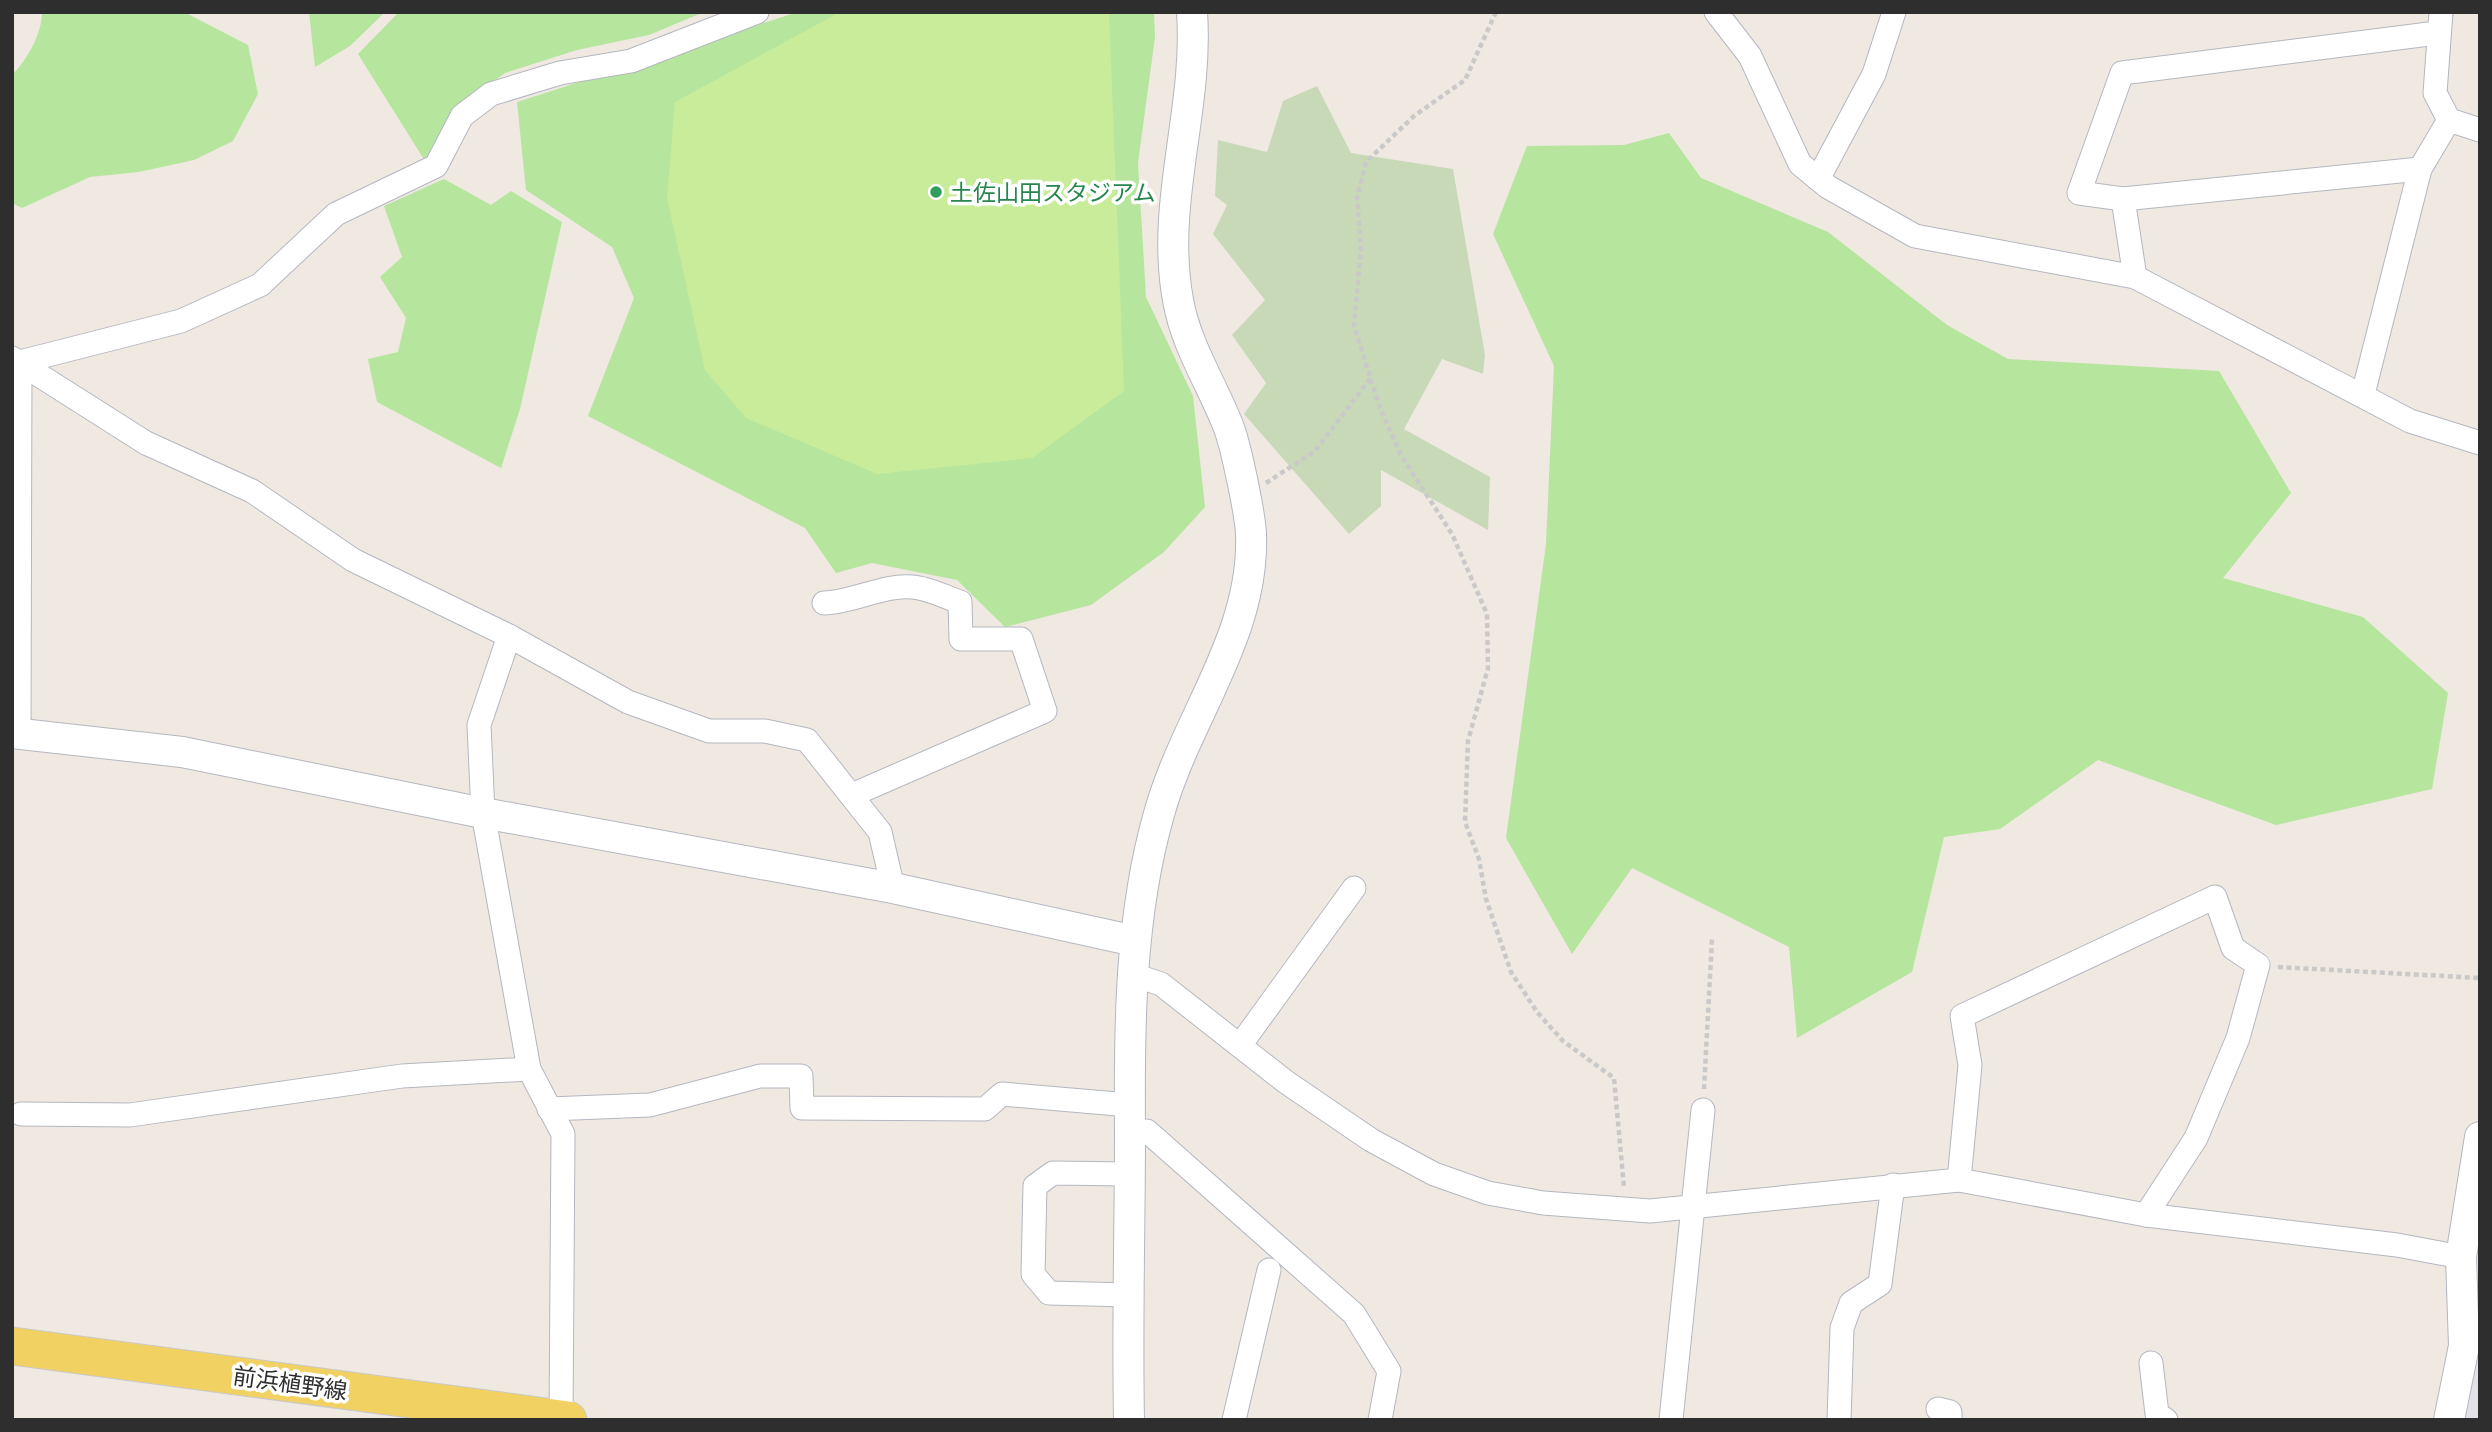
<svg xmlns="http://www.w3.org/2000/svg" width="2492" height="1432" viewBox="0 0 2492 1432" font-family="'PT Sans','Noto Sans JP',sans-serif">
<rect width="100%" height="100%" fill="#efe9e1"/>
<polygon fill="#e3e1e8" points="2480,1328 2480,1420 2460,1420"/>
<g fill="#b6e59e">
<path d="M42,12H184L248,45L258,94L233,141L194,160L139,172L90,177L22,208L12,203V75C27,60 42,34 42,12Z"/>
<polygon points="309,12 385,12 350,46 315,67"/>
<polygon points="399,12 704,12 649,35 577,50 505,73 451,112 425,161 358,54"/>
<polygon points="798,12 1154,12 1155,37 1138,163 1146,297 1193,396 1205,507 1164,552 1091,605 1005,627 957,580 872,563 836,573 805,528 588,416 634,298 612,247 526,190 517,102"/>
<polygon points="1669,133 1701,178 1828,232 1947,325 2008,359 2219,371 2291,493 2223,578 2363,617 2448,693 2432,789 2276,825 2098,760 2000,829 1944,837 1912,972 1797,1038 1789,947 1632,868 1572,954 1506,838 1546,544 1554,366 1493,234 1527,146 1624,145"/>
<polygon points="444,179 491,205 511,191 562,222 520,409 501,468 377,402 368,359 398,352 406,318 380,277 402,257 384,206"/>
</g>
<polygon fill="#c8d9b8" points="1317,86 1351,153 1453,169 1485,355 1483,374 1442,359 1404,429 1490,477 1488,530 1381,470 1381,506 1349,534 1244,414 1266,383 1232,335 1265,300 1213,234 1227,205 1215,196 1218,140 1267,152 1283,101"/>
<polygon fill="#c9ec9a" points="840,12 1109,12 1124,391 1032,458 877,474 746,418 705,370 667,198 675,102"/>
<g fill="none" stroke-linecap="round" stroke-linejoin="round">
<defs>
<g id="minor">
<polyline points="1716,12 1750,56 1800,164 1828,187 1915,236 2135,277 2410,421 2480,443"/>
<polyline points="2441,12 2435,93 2449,120 2480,130"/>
<polyline points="2420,169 2123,199 2079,193 2122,73 2437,33"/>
<polyline points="1818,179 1874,74 1894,12"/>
<polyline points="2123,199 2135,277"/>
<polyline points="12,358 146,443 252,491 353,560 509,636 628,702 709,731 765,731 807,740 880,832 893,888"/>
<polyline points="20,362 181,321 260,285 336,214 436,166 462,116 491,94 560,73 631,61 757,12"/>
<polyline points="2363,394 2420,169 2449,120"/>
<path d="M824,603C855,602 884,584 912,587C928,588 945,597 960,602L961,639H1021L1045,711L852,795"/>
<polyline points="509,636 479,725 483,813 529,1069 563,1134 561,1420"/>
<polyline points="19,734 20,362"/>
<polyline points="1134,975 1161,984 1286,1082 1371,1140 1434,1174 1488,1193 1543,1203 1650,1211 1959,1180 2146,1215 2397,1245 2461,1257"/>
<polyline points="1241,1044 1354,888"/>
<polyline points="549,1109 650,1105 760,1076 801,1076 802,1108 985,1109 1002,1094 1129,1105"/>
<polyline points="21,1114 130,1115 402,1076 529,1069"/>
<polyline points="1130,1131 1147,1131 1354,1314 1389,1371 1380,1420"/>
<polyline points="1128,1174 1053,1173 1035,1186 1033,1274 1049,1293 1130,1295"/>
<polyline points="1959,1180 1970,1065 1962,1016 2215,897 2233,948 2258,965 2238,1038 2196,1138 2146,1215"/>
<polyline points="2151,1363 2157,1414 2166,1420"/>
<polyline points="1938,1409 1950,1412 1950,1420"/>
<polyline points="1234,1420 1269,1270"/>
<polyline points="1671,1420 1703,1110"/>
<polyline points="1839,1420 1842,1328 1851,1303 1880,1284 1893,1185"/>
</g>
<g id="tertiary">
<polyline points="12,733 182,752 483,813 893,888 1135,941"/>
<path d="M1129,1420C1127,1323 1130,1226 1130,1130C1129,1025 1130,915 1159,814C1185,719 1255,636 1251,534C1250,513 1236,447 1229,428C1212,384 1186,346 1178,300C1160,203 1199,109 1192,12"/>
<polyline points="2449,1420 2464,1346 2461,1257 2480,1137"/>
</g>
<polyline id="primary" points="12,1346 568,1420"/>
</defs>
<use href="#minor" stroke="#b4b7c1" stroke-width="25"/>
<use href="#tertiary" stroke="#b4b7c1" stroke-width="32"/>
<use href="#primary" stroke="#c9c9c9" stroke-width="39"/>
<g stroke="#c9c9c9" stroke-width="4.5" stroke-dasharray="5 3.5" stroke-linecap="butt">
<polyline points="1496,12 1465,80 1414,116 1366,162 1357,198 1361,248 1354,326 1380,408 1401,455 1452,534 1487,614 1488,668 1468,741 1465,822 1479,859 1486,899 1511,972 1537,1012 1563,1041 1614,1078 1624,1188"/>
<polyline points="1266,483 1315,451 1370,379"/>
<polyline points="2278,967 2480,978"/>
<polyline points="1704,1089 1712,939"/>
</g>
<use href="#minor" stroke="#fff" stroke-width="23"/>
<use href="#tertiary" stroke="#fff" stroke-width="30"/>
<use href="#primary" stroke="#f2d163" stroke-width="37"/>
</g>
<circle fill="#2e9e5b" stroke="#fff" stroke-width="2.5" cx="936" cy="192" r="7"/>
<g text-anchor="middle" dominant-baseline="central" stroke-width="7" stroke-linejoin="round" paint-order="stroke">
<g font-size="23" fill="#27864d" stroke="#fff" text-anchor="start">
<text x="950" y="192">土佐山田スタジアム</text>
</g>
<g font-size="23" fill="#2e2e2e" stroke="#fff">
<text transform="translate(290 1383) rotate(8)">前浜植野線</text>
</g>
</g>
<rect width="2492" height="1432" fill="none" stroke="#2e2e2e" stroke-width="28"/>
</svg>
